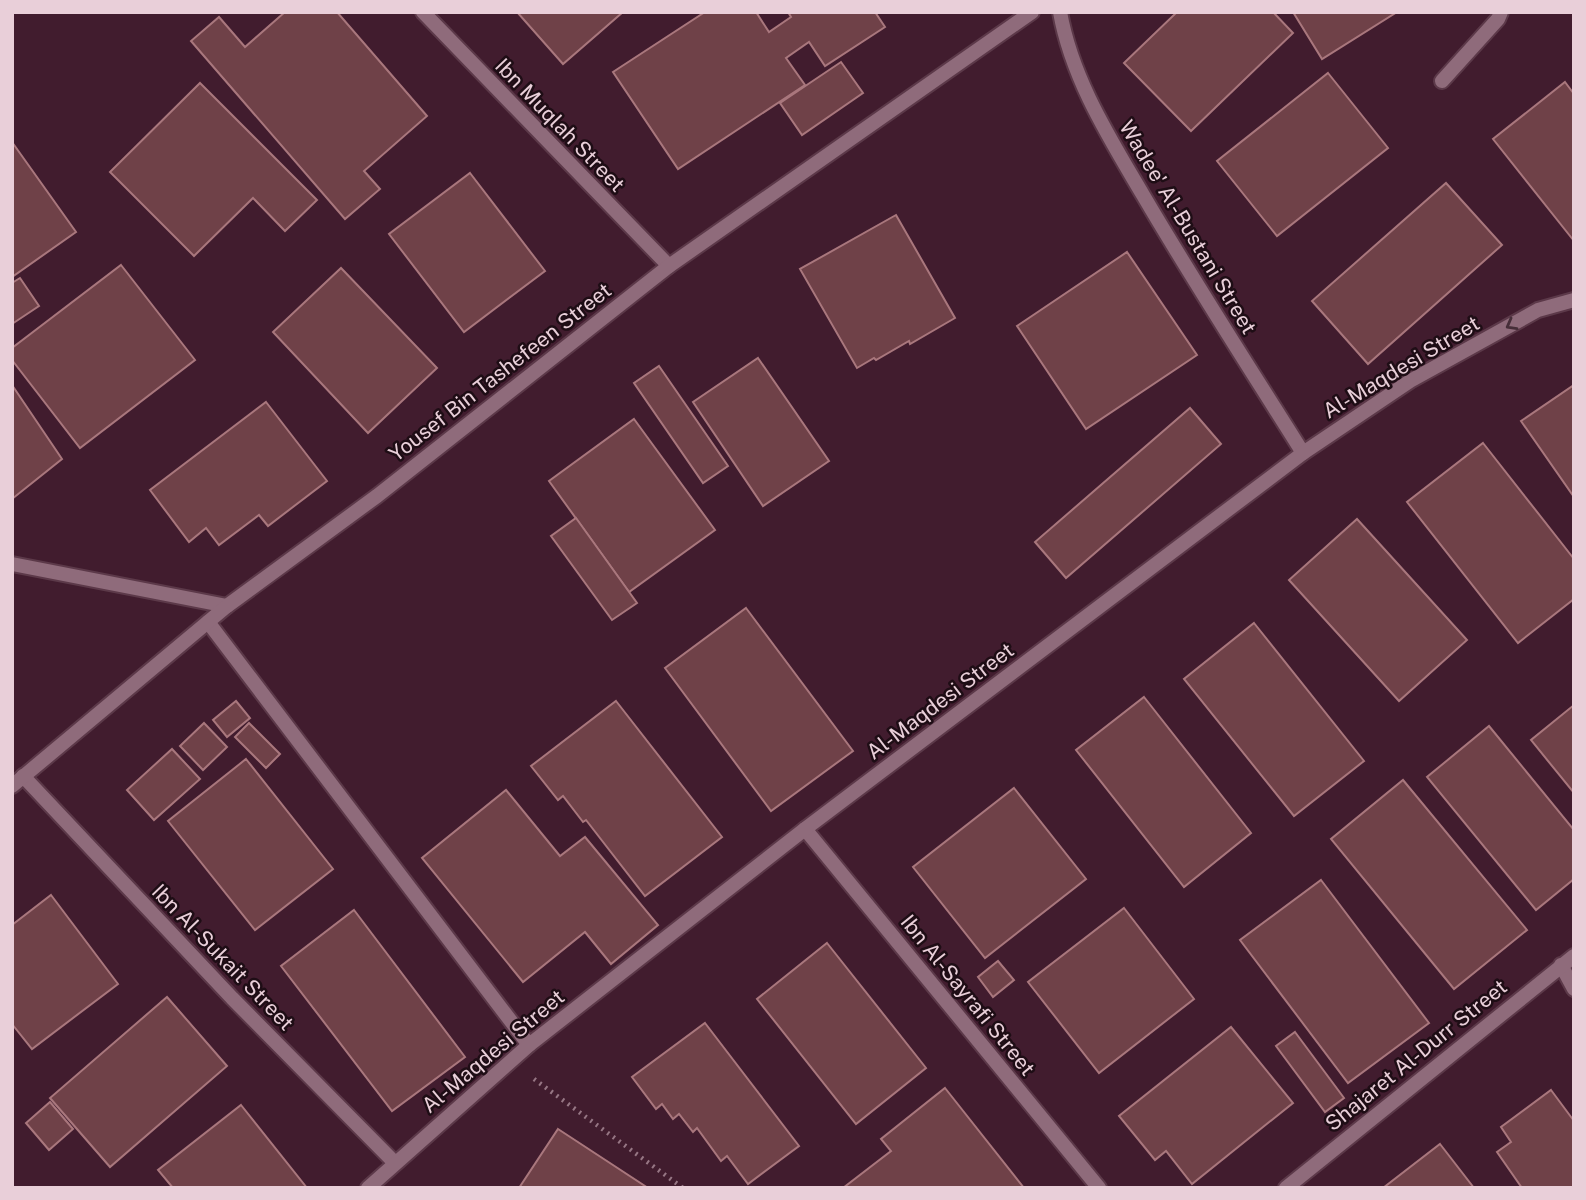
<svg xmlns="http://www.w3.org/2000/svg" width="1586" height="1200" viewBox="0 0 1586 1200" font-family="'Public Sans',sans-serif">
<rect width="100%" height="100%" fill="#411c2e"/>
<g fill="#6f4148" stroke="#a9777d" stroke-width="2">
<polygon points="285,12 337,12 427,116 364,171 380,189 345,219 191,41 219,17 245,47"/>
<polygon points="517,12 623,12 563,64"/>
<polygon points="705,12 756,12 769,32 791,17 788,12 875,12 885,27 825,66 809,42 786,58 805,85 678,169 613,72"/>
<polygon points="1177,12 1273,12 1293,33 1191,131 1124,63"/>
<polygon points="1293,12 1397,12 1322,59"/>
<polygon points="841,62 863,93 802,135 780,103"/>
<polygon points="1328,73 1388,148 1277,236 1217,161"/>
<polygon points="1565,82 1574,94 1574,241 1493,139"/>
<polygon points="200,83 317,200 285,231 253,198 194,256 110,172"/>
<polygon points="12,142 76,232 12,277"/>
<polygon points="470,173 545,271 464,332 389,234"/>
<polygon points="1446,183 1502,245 1368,364 1312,301"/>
<polygon points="896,215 955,318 910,344 909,341 876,360 874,358 857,368 800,269"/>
<polygon points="1127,252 1197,355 1086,429 1017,326"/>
<polygon points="121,265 195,360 80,448 12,360 12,348"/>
<polygon points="341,268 437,368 368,433 273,332"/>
<polygon points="20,278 39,306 12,324 12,283"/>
<polygon points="758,358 829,461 763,506 693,402"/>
<polygon points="659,366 728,466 703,483 634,383"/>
<polygon points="12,385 62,459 12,499"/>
<polygon points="1574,385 1574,497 1521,421"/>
<polygon points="266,402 327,481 268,526 259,515 219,545 206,528 189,542 150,490"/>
<polygon points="1190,408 1221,444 1066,578 1035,542"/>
<polygon points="634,419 715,530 629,592 549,481"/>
<polygon points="1483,443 1574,559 1574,599 1518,643 1407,502"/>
<polygon points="576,518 637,603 612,620 551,536"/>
<polygon points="1357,519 1467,640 1399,701 1289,580"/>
<polygon points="746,608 853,751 771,811 665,668"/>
<polygon points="1254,623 1364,761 1294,816 1184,679"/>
<polygon points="1144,697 1251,833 1184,887 1076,750"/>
<polygon points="236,701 250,718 227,737 213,720"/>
<polygon points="616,701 722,837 645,896 586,820 583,822 563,796 558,800 531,766"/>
<polygon points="1574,705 1574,793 1531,740"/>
<polygon points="204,723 227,747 203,770 180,746"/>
<polygon points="249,723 280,754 266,768 235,737"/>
<polygon points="1489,726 1574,830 1574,879 1536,910 1427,777"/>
<polygon points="172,749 200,779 154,820 127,790"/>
<polygon points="246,759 333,869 255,930 168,821"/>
<polygon points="1403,780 1527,930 1454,989 1331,839"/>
<polygon points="1014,788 1086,879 985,958 913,867"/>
<polygon points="506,790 560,856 585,837 658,925 611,964 585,932 523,982 422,858"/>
<polygon points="1321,880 1429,1023 1348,1083 1240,940"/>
<polygon points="51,895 118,984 32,1049 12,1024 12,925"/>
<polygon points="1124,908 1194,999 1099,1073 1028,982"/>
<polygon points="354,910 465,1057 392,1111 281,966"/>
<polygon points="827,943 926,1068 856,1124 757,999"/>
<polygon points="998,961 1014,980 993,997 978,977"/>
<polygon points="167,997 227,1066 110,1167 50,1098"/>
<polygon points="705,1023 799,1146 748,1184 727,1156 721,1161 697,1128 693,1132 679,1114 673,1119 662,1104 656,1109 632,1077"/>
<polygon points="1231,1027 1293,1103 1192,1184 1166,1151 1155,1160 1119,1116"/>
<polygon points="1295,1032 1344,1098 1325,1112 1276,1046"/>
<polygon points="945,1088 1024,1188 843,1188 891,1151 881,1139"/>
<polygon points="1551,1090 1574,1121 1574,1188 1522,1188 1497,1152 1511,1142 1501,1127"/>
<polygon points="50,1102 73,1129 49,1150 26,1123"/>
<polygon points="241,1105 307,1188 173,1188 158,1170"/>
<polygon points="558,1129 648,1188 519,1188"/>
<polygon points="1440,1144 1474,1188 1383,1188"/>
</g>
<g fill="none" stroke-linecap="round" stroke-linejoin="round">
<defs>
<polyline id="lane" points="1442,81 1498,19 1501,12"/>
<g id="street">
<polyline points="423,12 669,266"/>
<path d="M1060,12C1072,79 1109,137 1143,195C1194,282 1249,367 1303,453"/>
<polyline points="12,564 227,606"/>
<polyline points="208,622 529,1045"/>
<polyline points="23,776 232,998 395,1163"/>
<polyline points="12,786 227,606 377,496 669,266 1032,12"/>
<polyline points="805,829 1099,1188"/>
<polyline points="1561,965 1574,989"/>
<polyline points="368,1188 529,1045 805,829 1303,453 1410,381 1538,310 1574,300"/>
<polyline points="1286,1188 1574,956"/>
</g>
</defs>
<use href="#lane" stroke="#5c3949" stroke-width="18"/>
<use href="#street" stroke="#5c3949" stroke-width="18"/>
<polyline stroke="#967684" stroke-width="4.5" stroke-dasharray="2 5" stroke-linecap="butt" points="534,1079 683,1188"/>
<use href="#lane" stroke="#8f6b7b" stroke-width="14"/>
<use href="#street" stroke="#8f6b7b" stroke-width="14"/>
</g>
<defs><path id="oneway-chevron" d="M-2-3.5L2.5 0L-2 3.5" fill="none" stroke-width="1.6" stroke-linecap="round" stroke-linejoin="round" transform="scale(1.75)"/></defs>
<use stroke="#462e39" href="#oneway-chevron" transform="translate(1511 325) rotate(151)"/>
<g text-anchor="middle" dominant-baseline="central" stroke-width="5" stroke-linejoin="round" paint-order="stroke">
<g font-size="21" fill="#e9cfd9" stroke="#1e0d15">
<text transform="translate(560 125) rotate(46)">Ibn Muqlah Street</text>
<text transform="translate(1188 227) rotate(59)">Wadee' Al-Bustani Street</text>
<text transform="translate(1401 367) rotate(-31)">Al-Maqdesi Street</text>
<text transform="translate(500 372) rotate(-38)">Yousef Bin Tashefeen Street</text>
<text transform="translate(940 701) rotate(-37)">Al-Maqdesi Street</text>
<text transform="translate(223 957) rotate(46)">Ibn Al-Sukait Street</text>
<text transform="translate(968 995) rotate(51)">Ibn Al-Sayrafi Street</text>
<text transform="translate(493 1051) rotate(-40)">Al-Maqdesi Street</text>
<text transform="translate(1416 1055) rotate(-39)">Shajaret Al-Durr Street</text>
</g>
</g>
<rect width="1586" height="1200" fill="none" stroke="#e9cfd9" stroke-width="28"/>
</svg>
